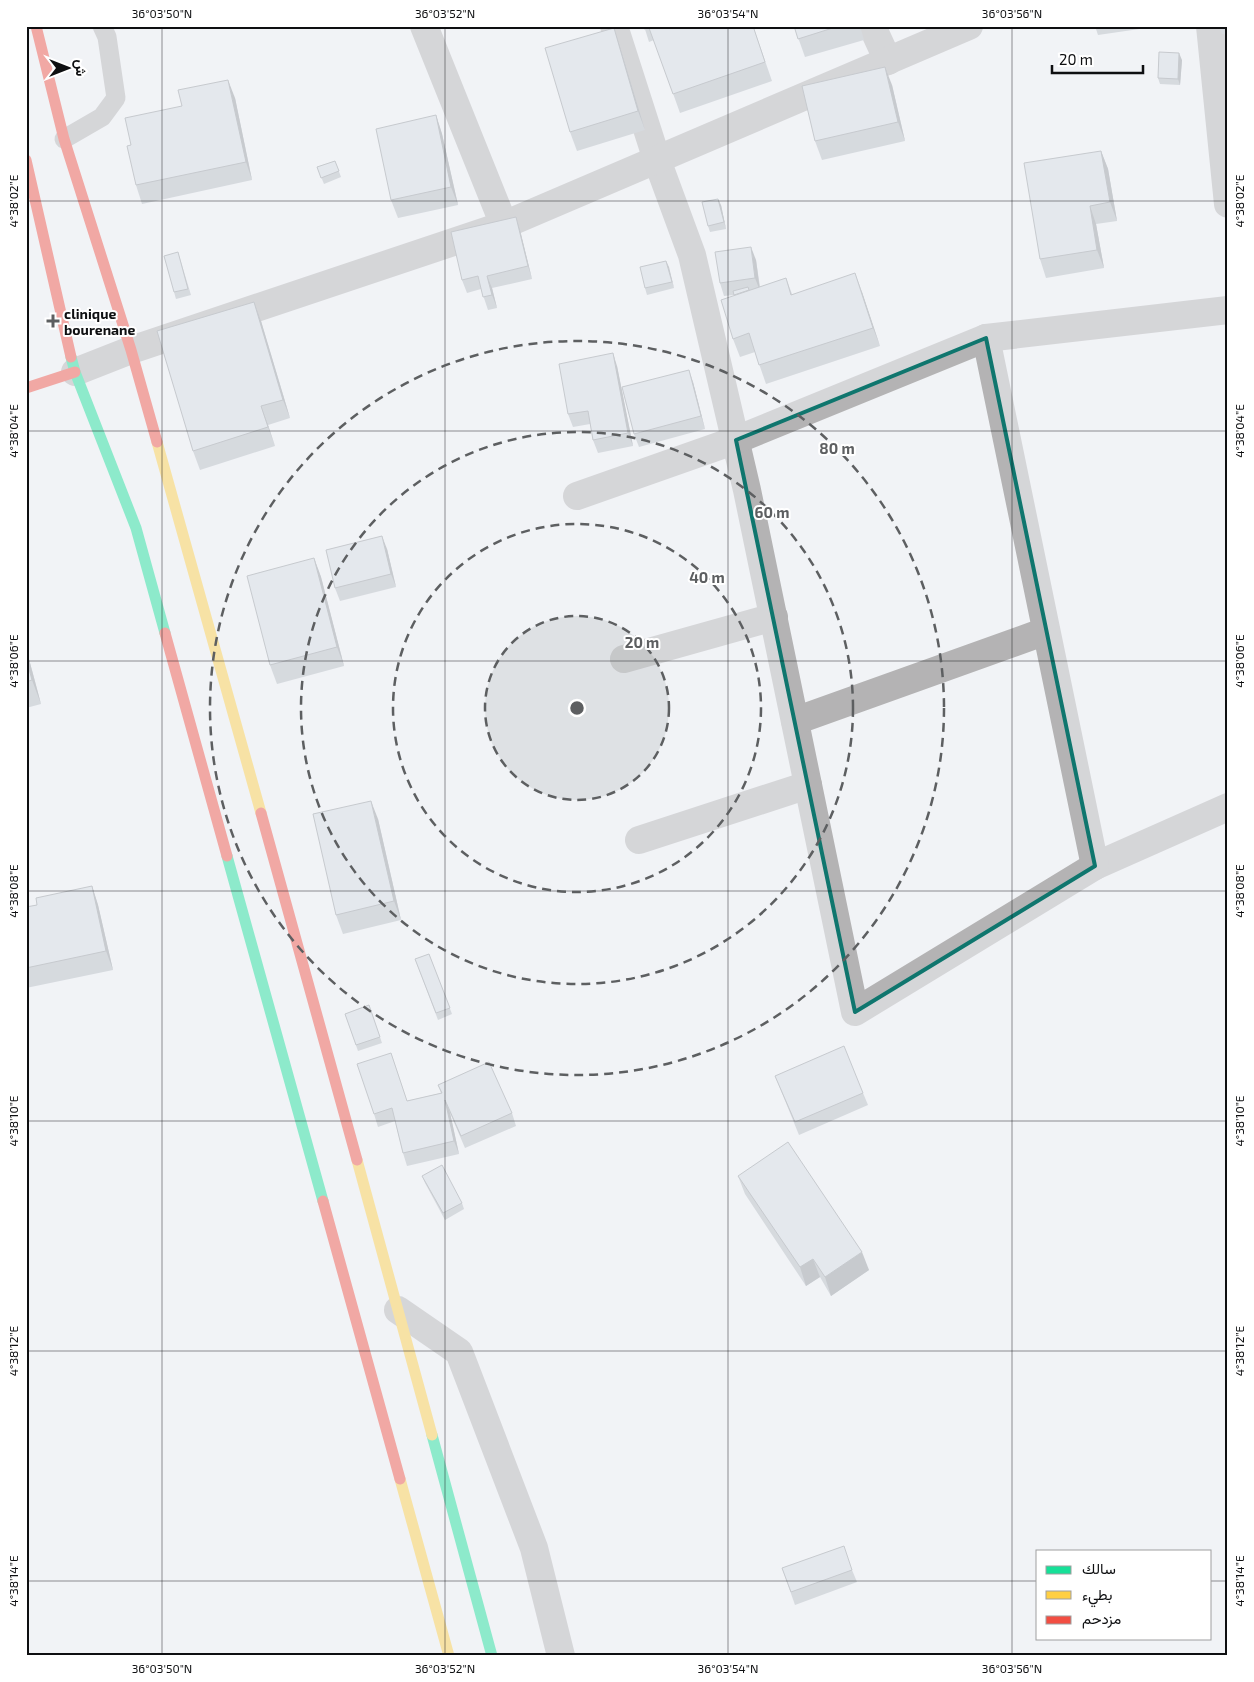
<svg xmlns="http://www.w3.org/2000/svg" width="1254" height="1682" viewBox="0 0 1254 1682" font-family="'Exo 2',Vazirmatn,sans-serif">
<rect width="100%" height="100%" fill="#f1f3f6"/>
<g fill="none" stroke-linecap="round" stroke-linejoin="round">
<polyline stroke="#b4b3b4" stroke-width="19" points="64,139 102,117 116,98 107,37 102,26"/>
<g stroke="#b4b3b4" stroke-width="28">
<polyline points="424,26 504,225"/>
<polyline points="614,26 657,160 692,255 747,490 855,1012 1095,866 1228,807"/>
<polyline points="872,26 888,61"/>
<polyline points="1210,26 1228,204"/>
<polyline points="986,338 1095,866"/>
<polyline points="75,372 131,350 504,225 969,26"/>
<polyline points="577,496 736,440 986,338 1228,310"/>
<polyline points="624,659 774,617"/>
<polyline points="795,721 1046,631"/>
<polyline points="639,840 808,785"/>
<polyline points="398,1310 459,1352 534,1548 561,1656"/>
</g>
<g stroke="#16e098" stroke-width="11">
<polyline points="71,357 75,372 136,528 165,633"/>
<polyline points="227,856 323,1201"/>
<polyline points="432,1435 492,1656"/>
</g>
<g stroke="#ffcf43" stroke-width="11">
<polyline points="157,442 261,813"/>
<polyline points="357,1160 432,1435"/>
<polyline points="400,1479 449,1656"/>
</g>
<g stroke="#f24e42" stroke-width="11">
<polyline points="36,26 64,139 131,350 157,442"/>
<polyline points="26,160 71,357"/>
<polyline points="26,388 75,372"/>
<polyline points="165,633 227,856"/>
<polyline points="261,813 357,1160"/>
<polyline points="323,1201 400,1479"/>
</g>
</g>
<g fill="#b6bcc2">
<polygon points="644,26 753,26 772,81 680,113 654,40 649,42"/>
<polygon points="794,26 860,26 864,40 805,57"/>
<polygon points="1095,26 1160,26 1098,35"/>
<polygon points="1219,26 1228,26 1228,34 1222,34"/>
<polygon points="620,47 645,130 577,151 570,132"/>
<polygon points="1182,60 1180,85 1160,84 1158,78"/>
<polygon points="892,85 905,141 822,160 815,141"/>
<polygon points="235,98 252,180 142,204 136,185"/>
<polygon points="436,115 442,134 458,205 398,218 391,200"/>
<polygon points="1101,151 1108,169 1117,221 1096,224 1104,268 1046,278 1040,259"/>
<polygon points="335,161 341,177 324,184 317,167"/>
<polygon points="721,205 726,229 710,232 708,226"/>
<polygon points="516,217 520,230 532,279 492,288 497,308 488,310 481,289 467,293 462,280"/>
<polygon points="178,252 191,295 176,299 174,292"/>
<polygon points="756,260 760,287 786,278 792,294 862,292 880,346 766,384 755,352 740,357 733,339 734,295 724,296 720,283"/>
<polygon points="666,261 674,288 647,295 645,288"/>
<polygon points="261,321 290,418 268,425 275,446 200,470 193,451"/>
<polygon points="617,366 633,446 598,453 593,440 590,424 573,427 568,414"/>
<polygon points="693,382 705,429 639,447 634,434"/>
<polygon points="387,549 396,587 340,601 335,588"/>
<polygon points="314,558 321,577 344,666 277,684 270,665"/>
<polygon points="26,648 41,704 26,708"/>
<polygon points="378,819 401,920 343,934 336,915"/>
<polygon points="92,886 98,905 113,970 26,988 26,907 37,905"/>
<polygon points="429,954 452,1014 438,1020 415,959"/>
<polygon points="369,1005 382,1043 358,1051 345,1014"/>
<polygon points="391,1053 407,1101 441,1093 438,1085 512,1113 516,1126 465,1148 450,1113 459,1154 407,1166 403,1153 395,1121 378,1127 374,1114"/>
<polygon points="775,1076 863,1093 868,1105 799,1135"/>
<polygon points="422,1176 462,1203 464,1209 445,1220 425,1183"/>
<polygon points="738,1176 869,1270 831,1296 820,1277 806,1286 745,1194"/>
<polygon points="782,1568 852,1570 857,1582 795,1605"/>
</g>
<g fill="#94999e">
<polygon points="614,28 620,47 645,130 638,111"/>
<polygon points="1179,53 1182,60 1180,85 1178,79"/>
<polygon points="885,67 892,85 905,141 898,122"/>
<polygon points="228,80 235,98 252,180 246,162"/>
<polygon points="436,115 442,134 458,205 451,187"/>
<polygon points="1101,151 1108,169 1117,221 1110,202"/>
<polygon points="718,199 721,205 726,229 724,222"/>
<polygon points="1090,206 1096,224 1104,268 1097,250"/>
<polygon points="516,217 520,230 532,279 528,266"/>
<polygon points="751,247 756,260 760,291 755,278"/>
<polygon points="666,261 669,267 674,288 672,282"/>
<polygon points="855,273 862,292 880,346 873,328"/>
<polygon points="487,276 492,288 497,308 492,295"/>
<polygon points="254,302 261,321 290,418 283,400"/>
<polygon points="613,353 617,366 633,446 628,433"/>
<polygon points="689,370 693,382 705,429 701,416"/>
<polygon points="261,406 268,425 275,446 268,427"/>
<polygon points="382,536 387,549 396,587 391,574"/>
<polygon points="314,558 321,577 344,666 337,647"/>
<polygon points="26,648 41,704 32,680 26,658"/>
<polygon points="371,801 378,819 401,920 394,901"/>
<polygon points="92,886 98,905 113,970 106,951"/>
<polygon points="445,1100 450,1113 459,1154 454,1141"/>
<polygon points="862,1252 869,1270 831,1296 825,1277"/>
<polygon points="813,1259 820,1277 806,1286 800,1267"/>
</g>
<g fill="#d4dbe2" stroke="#94999e">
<polygon points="644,26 653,26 644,29"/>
<polygon points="653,26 753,26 765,62 673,94 649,28"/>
<polygon points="794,26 839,26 798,39"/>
<polygon points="614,28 638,111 570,132 545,48"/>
<polygon points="1159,52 1179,53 1178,79 1158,78"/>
<polygon points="885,67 898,122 815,141 802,86"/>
<polygon points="228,80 246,162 136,185 127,146 131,145 125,118 182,106 178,90"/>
<polygon points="436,115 451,187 391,200 376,129"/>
<polygon points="1101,151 1110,202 1090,206 1097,250 1040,259 1024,163"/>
<polygon points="335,161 339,171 321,178 317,167"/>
<polygon points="718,199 724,222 708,226 702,202"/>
<polygon points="516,217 528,266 487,276 492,295 483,297 478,276 462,280 451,232"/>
<polygon points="751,247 755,278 720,283 715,252"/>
<polygon points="178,252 188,289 174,292 164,256"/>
<polygon points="666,261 672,282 645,288 640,267"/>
<polygon points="855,273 873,328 759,365 749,333 733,339 721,300 786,278 791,295"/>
<polygon points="748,287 749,290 734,295 733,291"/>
<polygon points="254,302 283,400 261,406 268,427 193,451 157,331"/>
<polygon points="613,353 628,433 593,440 588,411 568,414 559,364"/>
<polygon points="689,370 701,416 634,434 622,387"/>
<polygon points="382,536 391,574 335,588 326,550"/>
<polygon points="314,558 337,647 270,665 247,576"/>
<polygon points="26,658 32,680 26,682"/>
<polygon points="371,801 394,901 336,915 313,814"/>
<polygon points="92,886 106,951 26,968 26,907 37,905 36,898"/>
<polygon points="429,954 450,1008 436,1013 415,959"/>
<polygon points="369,1005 380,1037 356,1045 345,1014"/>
<polygon points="844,1046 863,1093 795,1122 775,1076"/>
<polygon points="391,1053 407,1101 442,1093 438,1085 489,1062 512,1113 461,1136 445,1100 454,1141 403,1153 392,1108 374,1114 357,1064"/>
<polygon points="788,1142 862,1252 825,1277 813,1259 800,1267 738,1176"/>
<polygon points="442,1165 462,1203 443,1213 422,1176"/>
<polygon points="844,1546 852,1570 791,1592 782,1568"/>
</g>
<path d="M0 0H1254V1682H0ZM986,338L1095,866L855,1012L736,440Z" fill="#f1f3f6" fill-opacity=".55" fill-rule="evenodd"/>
<path fill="none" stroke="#0f766e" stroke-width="4" stroke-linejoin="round" d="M986,338L1095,866L855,1012L736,440Z"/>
<path fill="none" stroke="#0e0f11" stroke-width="1" stroke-opacity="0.45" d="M162,26V1656M445,26V1656M728,26V1656M1012,26V1656M26,201H1228M26,431H1228M26,661H1228M26,891H1228M26,1121H1228M26,1351H1228M26,1581H1038M1210,1581H1228"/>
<circle cx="577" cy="708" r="92" fill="#5d5f61" fill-opacity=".12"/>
<g fill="none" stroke="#5d5f61" stroke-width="2.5" stroke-dasharray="9 6">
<circle cx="577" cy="708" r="92"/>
<circle cx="577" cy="708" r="184"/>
<circle cx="577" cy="708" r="276"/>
<circle cx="577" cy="708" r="367"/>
</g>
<path fill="#5d5f61" stroke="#fff" stroke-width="2" d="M50.5 313.5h5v5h5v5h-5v5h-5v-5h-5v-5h5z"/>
<g text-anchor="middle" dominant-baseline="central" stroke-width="4" stroke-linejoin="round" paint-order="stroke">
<g font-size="14" font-weight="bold" fill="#0e0f11" stroke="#fff" text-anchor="start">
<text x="64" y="313">clinique<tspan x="64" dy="16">bourenane</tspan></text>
</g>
</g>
<circle cx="577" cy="708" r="8" fill="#5d5f61" stroke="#fff" stroke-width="2.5"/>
<g font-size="15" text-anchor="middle" font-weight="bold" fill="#5d5f61" stroke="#fff" stroke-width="4" stroke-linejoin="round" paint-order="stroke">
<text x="837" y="454">80 m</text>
<text x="772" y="518">60 m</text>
<text x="707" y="583">40 m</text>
<text x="642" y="648">20 m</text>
</g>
<rect width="1254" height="1682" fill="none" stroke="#ffffff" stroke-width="55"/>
<rect x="1036" y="1550" width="175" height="90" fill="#ffffff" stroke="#9f9fa0"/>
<rect x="1046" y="1566" width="25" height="8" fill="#16e098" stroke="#9f9fa0"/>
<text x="1082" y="1574" font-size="15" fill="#0e0f11">سالك</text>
<rect x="1046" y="1591" width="25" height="8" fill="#ffcf43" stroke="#9f9fa0"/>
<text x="1082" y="1600" font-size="15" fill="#0e0f11">بطيء</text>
<rect x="1046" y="1616" width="25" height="8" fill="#f24e42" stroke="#9f9fa0"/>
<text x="1082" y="1624" font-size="15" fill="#0e0f11">مزدحم</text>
<g transform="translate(68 68) rotate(90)" stroke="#ffffff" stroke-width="4" paint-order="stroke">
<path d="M0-4L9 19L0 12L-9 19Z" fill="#0e0f11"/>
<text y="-8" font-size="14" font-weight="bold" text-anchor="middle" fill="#0e0f11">ش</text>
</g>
<path d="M1052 65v8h91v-8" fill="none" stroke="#0e0f11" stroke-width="2.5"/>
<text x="1059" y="65" font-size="15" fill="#0e0f11" stroke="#ffffff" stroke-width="4" paint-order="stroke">20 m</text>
<rect x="28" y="28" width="1198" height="1626" fill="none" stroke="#0e0f11" stroke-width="2"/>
<g font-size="12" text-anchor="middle" fill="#0e0f11">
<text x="162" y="18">36°03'50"N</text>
<text x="445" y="18">36°03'52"N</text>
<text x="728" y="18">36°03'54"N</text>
<text x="1012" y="18">36°03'56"N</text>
<text transform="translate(1240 201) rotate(-90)" y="4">4°38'02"E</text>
<text transform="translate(14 201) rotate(-90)" y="4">4°38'02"E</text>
<text transform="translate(1240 431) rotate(-90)" y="4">4°38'04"E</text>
<text transform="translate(14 431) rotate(-90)" y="4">4°38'04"E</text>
<text transform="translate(1240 661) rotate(-90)" y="4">4°38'06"E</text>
<text transform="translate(14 661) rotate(-90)" y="4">4°38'06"E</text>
<text transform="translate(1240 891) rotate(-90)" y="4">4°38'08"E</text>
<text transform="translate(14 891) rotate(-90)" y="4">4°38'08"E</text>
<text transform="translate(1240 1121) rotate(-90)" y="4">4°38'10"E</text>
<text transform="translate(14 1121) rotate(-90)" y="4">4°38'10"E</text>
<text transform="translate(14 1351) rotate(-90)" y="4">4°38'12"E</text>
<text transform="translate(1240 1351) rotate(-90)" y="4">4°38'12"E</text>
<text transform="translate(1240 1581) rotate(-90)" y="4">4°38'14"E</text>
<text transform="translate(14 1581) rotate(-90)" y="4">4°38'14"E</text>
<text x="162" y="1673">36°03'50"N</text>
<text x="445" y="1673">36°03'52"N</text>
<text x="728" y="1673">36°03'54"N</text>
<text x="1012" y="1673">36°03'56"N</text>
</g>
</svg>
